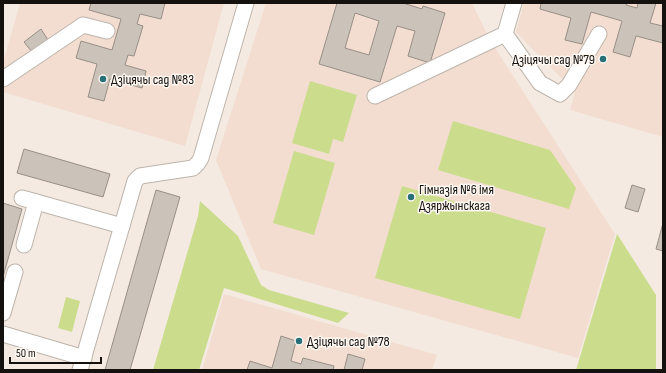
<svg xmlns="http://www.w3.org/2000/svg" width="666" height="373" viewBox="0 0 666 373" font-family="'Sofia Sans Condensed',sans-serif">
<rect width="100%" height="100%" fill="#f4eae1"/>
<g fill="#f3ddd0">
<polygon points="20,3 224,3 185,146 3,92 3,63"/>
<polygon points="266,3 472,3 490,40 615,234 578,358 261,269 216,160"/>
<polygon points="524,3 663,3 663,137 570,110 575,92 516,32"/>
<polygon points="224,294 437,355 432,370 202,370"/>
</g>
<g fill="#cbdd8d">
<polygon points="310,81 357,95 343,142 333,139 329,154 292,143"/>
<polygon points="453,121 550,150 576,188 569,209 438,170"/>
<polygon points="294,151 335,163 314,235 273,223"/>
<polygon points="402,186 546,228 520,319 375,278"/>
<polygon points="200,201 238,236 261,285 269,290 349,313 338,323 224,288 199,370 153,370 198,216"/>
<polygon points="617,234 656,295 656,370 576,370"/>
<polygon points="66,297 80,301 72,332 58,328"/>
</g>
<g fill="#cbc2b9" stroke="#988f87" fill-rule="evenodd">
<polygon points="91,3 165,3 161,19 140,14 137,24 143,26 134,56 128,55 125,65 146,71 142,88 110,79 104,101 88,97 97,64 76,58 81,41 112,50 121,19 89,10"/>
<path d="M337,3H403L422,9L423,6L445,13L430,63L408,56L415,31L397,26L380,82L319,64ZM355,13L379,21L369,55L345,48Z"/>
<polygon points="541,3 627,3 626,5 637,8 638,3 656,3 650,23 663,26 663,43 636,36 630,57 613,52 622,21 591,12 582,44 565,40 571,18 540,9"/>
<polygon points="41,29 48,40 32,52 24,42"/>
<polygon points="24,149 110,174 103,197 17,173"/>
<polygon points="632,185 645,189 638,212 625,208"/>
<polygon points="156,190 180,197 130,370 105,370"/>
<polygon points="3,203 22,209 3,277"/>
<polygon points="663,223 663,251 656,249"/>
<polygon points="281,336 296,341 291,361 301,364 303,358 334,366 333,370 247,370 250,361 272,368"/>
<polygon points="348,354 365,359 362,370 344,370"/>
</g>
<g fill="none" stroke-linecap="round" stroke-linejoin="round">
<defs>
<g id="minor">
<polyline points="514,3 505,34 540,83 560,94 569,85 599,34"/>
<polyline points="3,79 83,25 107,31"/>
<polyline points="375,96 505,34"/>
<polyline points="22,198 122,226"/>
<polyline points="24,245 36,202"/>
<polyline points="3,313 15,272"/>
<polyline points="3,334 84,358"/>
<polyline points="80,370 135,181 140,176 193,168 198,163 201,158 246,3"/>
</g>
</defs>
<use href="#minor" stroke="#beb5ac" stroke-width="17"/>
<use href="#minor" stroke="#fff" stroke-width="15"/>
</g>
<g fill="#277078" stroke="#fef8f3" stroke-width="1.5">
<circle cx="603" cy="59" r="4"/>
<circle cx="103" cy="79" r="4"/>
<circle cx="411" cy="197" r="4"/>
<circle cx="299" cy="341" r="4"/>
</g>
<g text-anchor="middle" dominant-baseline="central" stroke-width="3" stroke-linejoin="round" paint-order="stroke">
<g font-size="14" fill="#15110e" stroke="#fef8f3" text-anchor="start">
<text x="595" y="59" text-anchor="end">Дзіцячы сад №79</text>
<text x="111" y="79">Дзіцячы сад №83</text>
<text x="419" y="189">Гімназія №6 імя<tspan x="419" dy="16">Дзяржынскага</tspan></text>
<text x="307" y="341">Дзіцячы сад №78</text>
</g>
</g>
<rect width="666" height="373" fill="none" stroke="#15110e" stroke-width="8"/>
<path d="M10 357v6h91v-6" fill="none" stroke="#15110e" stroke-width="2"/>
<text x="16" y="357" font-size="12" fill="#15110e" stroke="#fef8f3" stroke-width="3" paint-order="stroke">50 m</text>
</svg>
